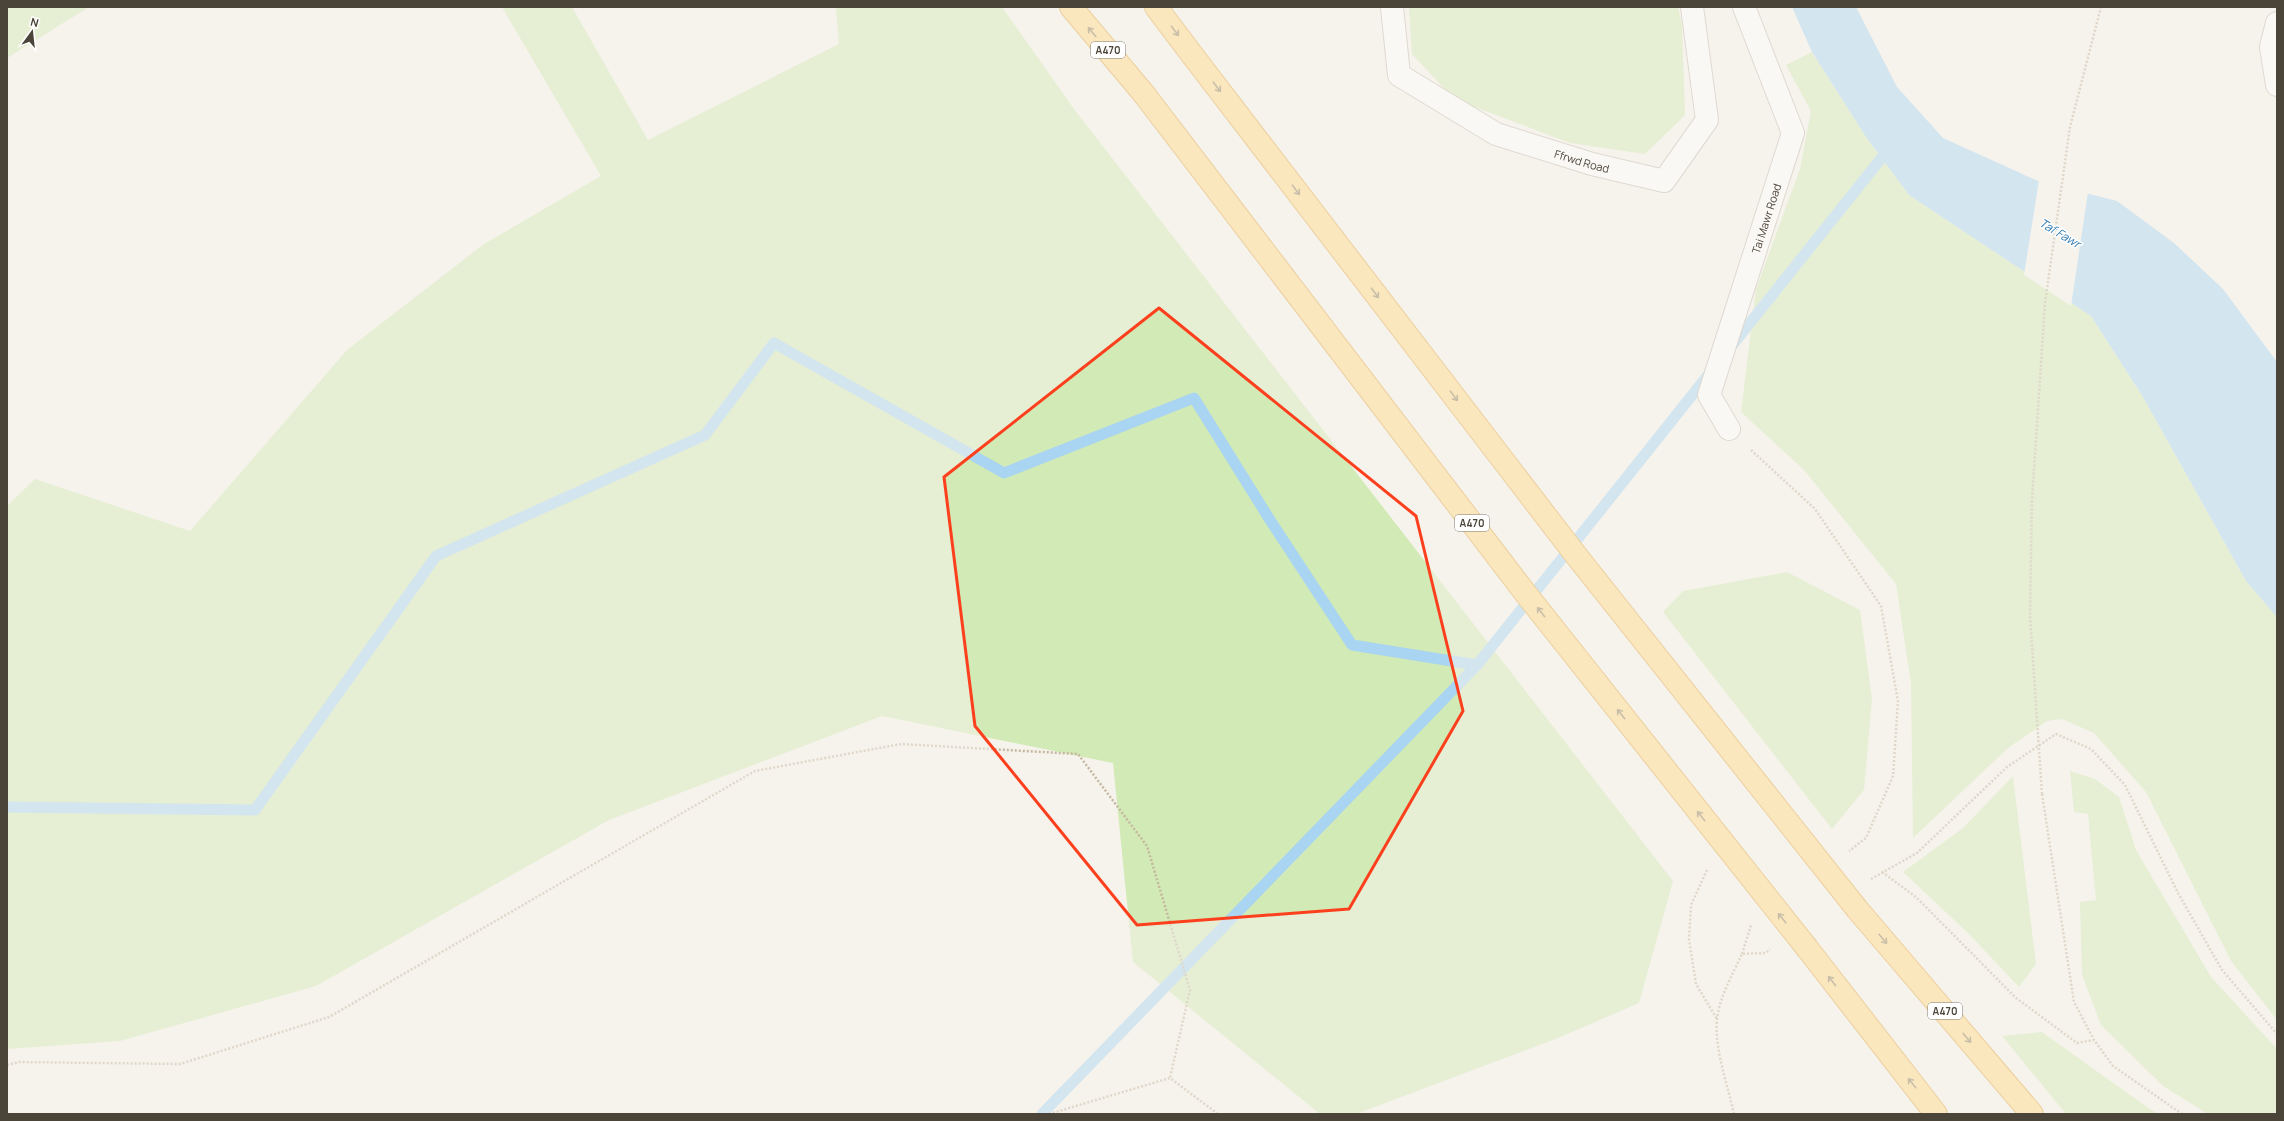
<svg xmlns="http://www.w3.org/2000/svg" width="2284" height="1121" viewBox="0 0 2284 1121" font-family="Manrope,sans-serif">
<rect width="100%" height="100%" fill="#f6f3ec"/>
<g fill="#d2eab5">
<polygon points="7,7 89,7 7,58"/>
<polygon points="502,7 572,7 648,140 839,44 836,7 1002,7 1074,109 1673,881 1639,1003 1558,1038 1356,1114 1320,1114 1133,962 1113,763 882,716 609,820 316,986 120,1041 7,1049 7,506 35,479 190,531 347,350 484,244 601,176"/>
<polygon points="1409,7 1678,7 1682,25 1685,115 1645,154 1570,143 1454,99 1412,54"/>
<polygon points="1812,52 1866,137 1909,195 2091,316 2143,397 2246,581 2277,617 2277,1020 2231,961 2146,792 2094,733 2062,719 2047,721 2008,748 1913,838 1911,684 1896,584 1804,470 1741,412 1756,289 1800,169 1811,111 1786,65"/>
<polygon points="1787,572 1860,610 1872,699 1864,790 1832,829 1663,612 1683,591"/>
<polygon points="2070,771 2095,779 2119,797 2136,850 2211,977 2277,1049 2277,1114 2208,1114 2163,1086 2101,1025 2082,975 2080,902 2096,900 2088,814 2074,812"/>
<polygon points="2013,776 2036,964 2019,987 1969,934 1903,872 1963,828"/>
<polygon points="2042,1032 2147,1107 2158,1114 2066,1114 2002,1036"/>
</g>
<polygon fill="#a9d4f2" points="1792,7 1856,7 1897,87 1943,138 2038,181 2117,201 2174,243 2223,289 2277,362 2277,617 2246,581 2143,397 2091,316 1909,195 1866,137 1812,52"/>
<polygon fill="#f6f3ec" points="2039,180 2088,192 2071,306 2024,275"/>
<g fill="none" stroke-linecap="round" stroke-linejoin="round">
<g stroke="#a9d4f2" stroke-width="11">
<polyline points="1730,348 1891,146"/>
<polyline points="7,807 255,810 436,556 705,435 774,343 1004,473 1194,398 1270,520 1352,645 1477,665"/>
<polyline points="1042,1114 1477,665 1709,374"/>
</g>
<defs>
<g id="minor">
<path id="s1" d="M1392,7L1399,75L1496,134L1592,164L1664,181L1707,120L1692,7"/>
<polyline points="2277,23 2271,47 2277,85"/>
<path id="s2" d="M1729,429L1709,395L1793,133L1744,7"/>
</g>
<g id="trunk">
<polyline points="1071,7 1144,94"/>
<polyline points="1156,7 1193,56"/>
<polyline points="1857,909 2032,1114"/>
<polyline points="1807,948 1936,1114"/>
</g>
</defs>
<use href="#minor" stroke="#c2bbae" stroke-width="24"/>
<use href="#trunk" stroke="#e0a43c" stroke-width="24"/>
<g stroke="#c4b79f" stroke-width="2.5" stroke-dasharray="2 2" stroke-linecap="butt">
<polyline points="1751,450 1815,509 1881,606 1898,701 1893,776 1866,838 1849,851"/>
<polyline points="2042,794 2074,1002 2094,1040 2113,1066 2182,1114"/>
<polyline points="1707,870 1691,905 1689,940 1696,984 1717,1019"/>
<polyline points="1882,872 1916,897 2016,998 2077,1043 2094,1040"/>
<polyline points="1871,879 1917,853 2007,767 2056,734 2091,749 2125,785 2178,893 2222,970 2277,1034"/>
<polyline points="1742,954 1751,925"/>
<polyline points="7,1065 19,1062 180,1064 329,1017 755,771 901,744 1078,754 1147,846 1190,990 1170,1078"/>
<polyline points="1049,1114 1170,1078 1218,1114"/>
<path d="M1734,1114C1728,1086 1714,1048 1717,1020C1719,997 1733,974 1742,954L1766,953L1770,949"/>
</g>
<use href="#minor" stroke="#fff" stroke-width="22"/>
<use href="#trunk" stroke="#ffd985" stroke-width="22"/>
<defs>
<g id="trunk-bridge">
<polyline points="1193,56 1575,554 1857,909"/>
<polyline points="1144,94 1526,594 1807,948"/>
</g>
</defs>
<use href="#trunk-bridge" stroke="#e0a43c" stroke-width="24" stroke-linecap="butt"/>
<polyline stroke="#c4b79f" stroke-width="2.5" stroke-dasharray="2 2" stroke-linecap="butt" points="2042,794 2030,616 2032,499 2045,303 2070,127 2101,7"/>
<use href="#trunk-bridge" stroke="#ffd985" stroke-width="22"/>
</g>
<defs><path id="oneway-shaft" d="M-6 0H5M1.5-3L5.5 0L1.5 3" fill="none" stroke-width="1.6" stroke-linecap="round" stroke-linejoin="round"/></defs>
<g stroke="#938057">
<use href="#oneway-shaft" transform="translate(1175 31) rotate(53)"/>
<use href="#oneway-shaft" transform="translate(1092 32) rotate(-130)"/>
<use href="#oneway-shaft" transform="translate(1217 87) rotate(53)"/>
<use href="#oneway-shaft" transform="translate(1296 190) rotate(53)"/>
<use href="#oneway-shaft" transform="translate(1375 293) rotate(53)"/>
<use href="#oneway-shaft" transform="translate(1454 396) rotate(53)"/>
<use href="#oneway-shaft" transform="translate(1541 612) rotate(-128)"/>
<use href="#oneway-shaft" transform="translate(1621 714) rotate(-128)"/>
<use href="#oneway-shaft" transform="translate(1701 816) rotate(-128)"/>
<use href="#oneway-shaft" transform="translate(1782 918) rotate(-129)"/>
<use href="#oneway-shaft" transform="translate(1883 939) rotate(50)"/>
<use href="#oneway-shaft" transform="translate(1832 981) rotate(-128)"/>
<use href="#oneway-shaft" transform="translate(1967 1038) rotate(50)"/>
<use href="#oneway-shaft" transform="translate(1912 1083) rotate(-128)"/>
</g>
<path d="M0 0H2284V1121H0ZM1159,308L1416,516L1463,711L1349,909L1137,925L975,726L944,477Z" fill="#f6f3ec" fill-opacity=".55" fill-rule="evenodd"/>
<path fill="none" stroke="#fc3f1d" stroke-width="3" stroke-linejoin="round" d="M1159,308L1416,516L1463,711L1349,909L1137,925L975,726L944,477Z"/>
<g text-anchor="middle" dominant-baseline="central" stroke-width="3" stroke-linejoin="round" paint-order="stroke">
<g fill="#fff" stroke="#817c74" stroke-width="1">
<rect x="1091" y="42" width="34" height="16" rx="3"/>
<rect x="1455" y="515" width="34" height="16" rx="3"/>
<rect x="1928" y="1003" width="34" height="16" rx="3"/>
</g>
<g font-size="10" font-weight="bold" fill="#4b4439">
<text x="1108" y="50">A470</text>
<text x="1472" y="523">A470</text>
<text x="1945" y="1011">A470</text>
</g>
<g font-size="11" fill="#4b4439" stroke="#fff">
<text stroke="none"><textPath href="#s1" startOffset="272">Ffrwd Road</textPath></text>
<text stroke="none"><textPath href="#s2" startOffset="225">Tai Mawr Road</textPath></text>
</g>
<g font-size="12" font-style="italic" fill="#2e7ab2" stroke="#fff">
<text transform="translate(2060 233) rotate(31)">Taf Fawr</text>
</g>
</g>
<rect width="2284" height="1121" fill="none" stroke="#4b4439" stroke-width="16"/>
<g transform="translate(32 32) rotate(15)" stroke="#ffffff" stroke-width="3" paint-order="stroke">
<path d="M0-3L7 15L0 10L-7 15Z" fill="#4b4439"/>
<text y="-6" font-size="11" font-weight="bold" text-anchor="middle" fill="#4b4439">N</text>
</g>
</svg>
